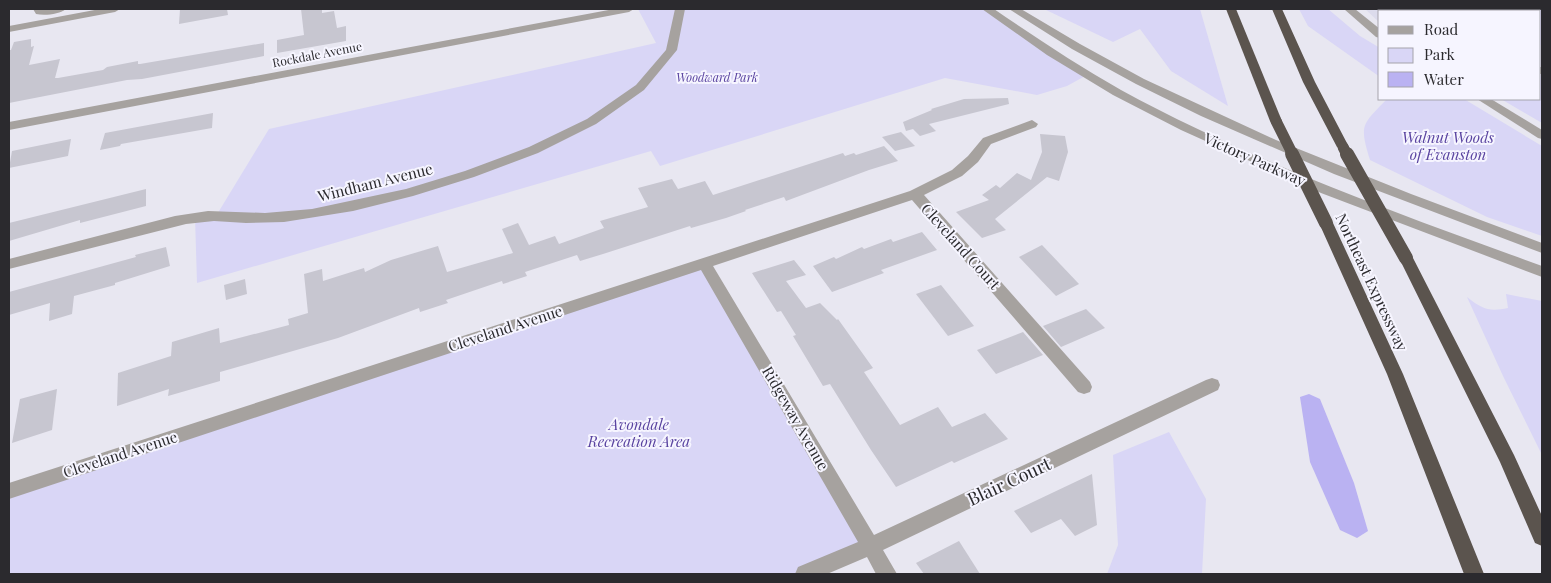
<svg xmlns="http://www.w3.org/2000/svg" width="1551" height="583" viewBox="0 0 1551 583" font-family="'Playfair Display',serif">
<rect width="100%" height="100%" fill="#e8e7f1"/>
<polygon fill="#dcdbec" points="1365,9 1542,9 1542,76 1540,76 1540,11 1380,11 1380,23"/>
<g fill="#d9d6f6">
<polygon points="638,9 987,9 1087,75 1067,86 1037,95 945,78 660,166 651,151 197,283 195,217 216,216 269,129 656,43"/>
<polygon points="1044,9 1200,9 1228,106 1171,71 1140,29 1113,42"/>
<polygon points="1299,9 1328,9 1360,36 1380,48 1380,77 1308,26"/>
<polygon points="1423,9 1542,9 1542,46 1540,45 1540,11 1427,11"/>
<polygon points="1540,76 1542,76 1542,123 1501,99 1540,99"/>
<path d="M1387,99H1464L1542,146V236L1487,217L1370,160C1359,124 1362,125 1387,99Z"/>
<polygon points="704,262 871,546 805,574 9,574 9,491"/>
<path d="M1506,294L1542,301V455L1503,376L1467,297C1482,309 1489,312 1508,308Z"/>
<polygon points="1169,432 1206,499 1202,574 1107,574 1118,545 1113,455"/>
</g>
<polygon fill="#bab2f2" points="1309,394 1320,399 1354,483 1368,531 1357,538 1340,530 1310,462 1300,397"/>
<g fill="#c7c6d0">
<polygon points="180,9 227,9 228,15 179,24"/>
<polygon points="301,9 322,9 322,13 334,11 337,28 346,26 346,41 277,53 277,40 304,35"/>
<polygon points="31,39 31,47 34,46 29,65 60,59 55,78 58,78 103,70 107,67 138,61 138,64 140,64 264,43 264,56 142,79 127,80 9,103 9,50 11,50 14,42"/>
<polygon points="1008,98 1009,104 929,124 936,131 920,136 913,129 906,131 903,122 932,110 931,109 964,99"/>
<polygon points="213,113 212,128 121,144 120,146 100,150 105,133"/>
<polygon points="901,132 915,146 895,151 882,137"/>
<polygon points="1040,134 1065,136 1068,152 1059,181 1047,177 995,219 1006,230 982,238 956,212 989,200 982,195 996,185 1000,188 1017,173 1031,180 1042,152"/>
<polygon points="71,139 68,156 9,168 12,151"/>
<polygon points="884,146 898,161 869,170 786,201 784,197 745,210 746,211 726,218 691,228 690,226 603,254 580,261 577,255 525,272 527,276 503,284 502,281 446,300 448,303 420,312 419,308 338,338 220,372 220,381 168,396 169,389 117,406 118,373 171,356 172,342 219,328 220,343 289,325 288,319 308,313 304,274 322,269 323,281 364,268 365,272 391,260 438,246 447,272 513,253 502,229 518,223 529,245 555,236 559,244 604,228 600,221 648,207 638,188 672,179 678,189 705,181 713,195 843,153 845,156 854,153 856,155"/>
<polygon points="146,189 146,206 80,223 80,220 9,241 9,223"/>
<polygon points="922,232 937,250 881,270 884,273 832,292 813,266 834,257 836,259 862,247 864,249 891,239 893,242"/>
<polygon points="1042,245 1079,284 1056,296 1019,257"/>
<polygon points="166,247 170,266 115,283 115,285 74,296 72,314 49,321 50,303 9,315 9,292 136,257 135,255"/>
<polygon points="794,260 806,275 786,281 806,308 820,303 837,320 838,319 873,368 864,372 900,425 938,407 952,427 985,413 1008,439 954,463 952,461 896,487 871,450 830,384 823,386 793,336 796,335 781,311 777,312 752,273"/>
<polygon points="245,279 247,294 226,300 224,285"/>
<polygon points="941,285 974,326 948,336 916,294"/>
<polygon points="1086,309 1105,328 1061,347 1043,326"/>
<polygon points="1023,332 1043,355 996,374 977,350"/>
<polygon points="57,389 52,430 12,443 20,399"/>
<polygon points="1092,474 1097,525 1075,536 1061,519 1031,533 1014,511"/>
<polygon points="959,541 980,574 924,574 916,563"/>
</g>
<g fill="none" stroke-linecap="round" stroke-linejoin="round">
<g fill="#a6a29f" fill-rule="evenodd">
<path d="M33,9H66C60,14 45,16 36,14Z"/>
<polygon points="100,9 120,9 115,12 9,32 9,26"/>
<polygon points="614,9 634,9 629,12 9,130 9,122"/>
<polygon points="675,9 685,9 677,50 644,90 596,124 538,153 474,177 413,196 353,211 284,222 246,223 214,221 186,224 9,269 9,259 175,216 208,211 265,213 312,209 406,189 465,171 529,147 587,119 636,85 666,50"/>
<path d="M982,9H994C1035,37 1077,65 1121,90C1255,163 1399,214 1542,266V277L1321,193L1181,130L1113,95L1047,55Z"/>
<polygon points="1009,9 1021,9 1080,44 1144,79 1276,140 1411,194 1542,243 1542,253 1334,174 1201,116 1136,84 1072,49"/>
<polygon points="1344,9 1355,9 1380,29 1380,38 1376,37"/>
<rect x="1540" y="67" width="2" height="7"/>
<polygon points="1477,99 1491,99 1542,130 1542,139 1538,138"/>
<polygon points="1032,120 1038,124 1036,127 991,144 978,162 962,176 924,195 1090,382 1092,387 1090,392 1084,394 1078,392 912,200 713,266 874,535 1206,380 1212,378 1218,380 1220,385 1218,390 883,550 897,574 876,574 867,557 827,574 795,574 798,567 858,542 701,270 9,499 9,483 910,191 952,170 968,156 983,138"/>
</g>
<g fill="#5b544e" fill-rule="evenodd">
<polygon points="1226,9 1236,9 1282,121 1280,124 1272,124 1270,121"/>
<polygon points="1272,9 1282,9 1315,82 1349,147 1347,150 1343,151 1337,147 1303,82"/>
<polygon points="1326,218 1331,220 1333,223 1403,374 1484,574 1464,574 1387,374 1319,223 1321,220"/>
<polygon points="1406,253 1411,254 1413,258 1514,455 1542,516 1542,546 1535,543 1500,462 1399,258 1401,254"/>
</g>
<g stroke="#5b544e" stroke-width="11">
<polyline points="1276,121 1293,155"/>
<polyline points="1343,147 1347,155"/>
</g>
<g stroke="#5b544e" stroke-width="14">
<polyline points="1292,154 1326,223"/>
<polyline points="1347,154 1406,258"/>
</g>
</g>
<g text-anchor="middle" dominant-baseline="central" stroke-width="4" stroke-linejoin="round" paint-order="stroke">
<g font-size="12" fill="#2b2a2e" stroke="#f6f5ff">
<text transform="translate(317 54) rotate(-11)">Rockdale Avenue</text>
</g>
<g font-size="12" font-style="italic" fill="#5943a0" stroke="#f6f5ff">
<text x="717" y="77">Woodward Park</text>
</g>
<g font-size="15" font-style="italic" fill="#5943a0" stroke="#f6f5ff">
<text x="1448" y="137">Walnut Woods<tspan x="1448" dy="17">of Evanston</tspan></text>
<text x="639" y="424">Avondale<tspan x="639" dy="17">Recreation Area</tspan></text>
</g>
<g font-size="15" fill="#2b2a2e" stroke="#f6f5ff">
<text transform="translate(1255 159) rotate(24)">Victory Parkway</text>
<text transform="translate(375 182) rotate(-14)">Windham Avenue</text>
<text transform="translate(961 246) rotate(48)">Cleveland Court</text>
<text transform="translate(1372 282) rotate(65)">Northeast Expressway</text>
<text transform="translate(505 328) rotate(-18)">Cleveland Avenue</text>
<text transform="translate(796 418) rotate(60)">Ridgeway Avenue</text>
<text transform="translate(120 454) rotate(-18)">Cleveland Avenue</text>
</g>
<g font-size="18" fill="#2b2a2e" stroke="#f6f5ff">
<text transform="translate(1009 481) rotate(-25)">Blair Court</text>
</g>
</g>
<rect width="1551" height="583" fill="none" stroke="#2b2a2e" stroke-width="20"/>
<rect x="1378" y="10" width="162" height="90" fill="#f6f5ff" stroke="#a5a4ab"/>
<rect x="1388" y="26" width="25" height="8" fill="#a6a29f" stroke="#a5a4ab"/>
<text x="1424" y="35" font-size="15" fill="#2b2a2e">Road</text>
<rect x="1388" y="48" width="25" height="15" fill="#d9d6f6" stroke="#a5a4ab"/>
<text x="1424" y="60" font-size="15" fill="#2b2a2e">Park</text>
<rect x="1388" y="72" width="25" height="15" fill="#bab2f2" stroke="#a5a4ab"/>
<text x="1424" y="85" font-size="15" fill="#2b2a2e">Water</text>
</svg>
